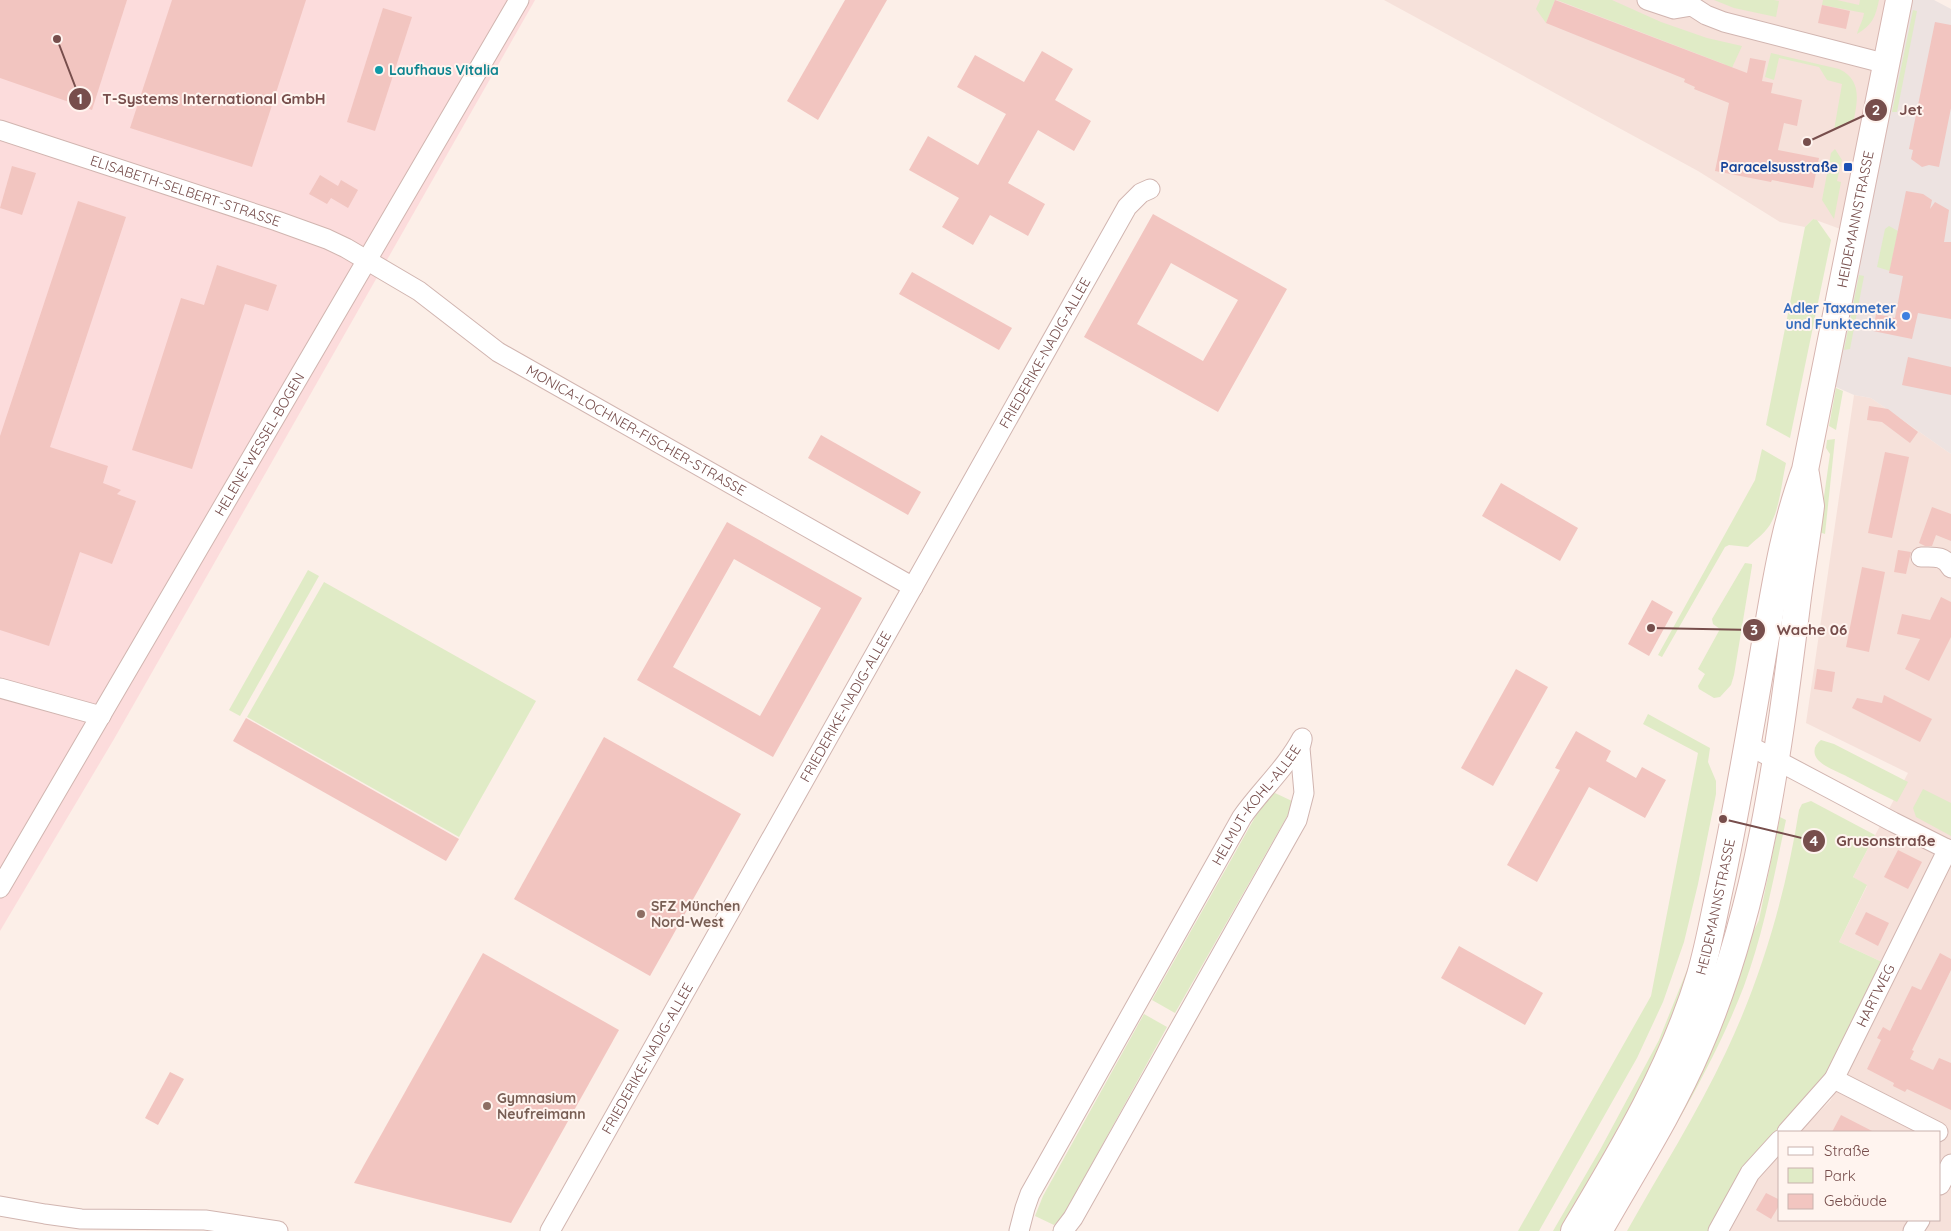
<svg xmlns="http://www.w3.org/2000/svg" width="1951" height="1231" viewBox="0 0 1951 1231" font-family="Quicksand,sans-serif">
<rect width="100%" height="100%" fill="#fcefe8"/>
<g fill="#f6e1da">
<polygon points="1384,0 1902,0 1854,234 1813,219 1805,227 1780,222 1698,171"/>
<polygon points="1854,395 1871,398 1951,454 1951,1231 1726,1231 1756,1177 1780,1152 1780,1220 1940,1220 1940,1132 1799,1132 1830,1101 1851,1066 1882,962 1839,942 1867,886 1853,877 1908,773 1806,723"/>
</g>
<polygon fill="#fcdcdc" points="0,0 535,0 114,739 0,931"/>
<polygon fill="#ede3e1" points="1902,0 1934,0 1951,9 1951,454 1871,398 1854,395 1825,382"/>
<g fill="#e0ebc6">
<polygon points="1540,0 1555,0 1546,23 1536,9"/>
<polygon points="1557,0 1612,0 1661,22 1707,38 1742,46 1731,70 1724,64"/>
<polygon points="1714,0 1774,0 1779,1 1776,17 1734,8"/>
<path d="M1823,0H1837L1859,5L1860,0H1879C1875,18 1873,24 1857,34C1859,26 1863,21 1864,13L1822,5Z"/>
<polygon points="1913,10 1917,11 1897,112 1892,112"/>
<path d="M1771,53L1839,69C1861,79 1858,99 1854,119L1834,130L1842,84L1827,80L1819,67L1779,58L1774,80L1765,77Z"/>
<polygon points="1835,149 1842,160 1837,181 1841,182 1834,219 1822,200 1831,153"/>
<polygon points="1813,219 1817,220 1831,240 1790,438 1766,425 1805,227"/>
<polygon points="1889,226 1898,231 1890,271 1877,267 1885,229"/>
<polygon points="1859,275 1864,276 1850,349 1844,350"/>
<polygon points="1836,388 1843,391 1836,430 1829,426"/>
<polygon points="1835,439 1825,534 1819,532 1830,454 1826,448 1827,440"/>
<path d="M1762,449L1786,463C1782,480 1780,506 1772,521C1767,532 1756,539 1748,547L1729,545L1725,547L1662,657L1658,655L1755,480Z"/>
<polygon points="1745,563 1752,564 1752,566 1734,675 1731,685 1720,697 1714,698 1699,689 1698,686 1705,674 1698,669 1720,629 1713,624 1712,619"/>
<polygon points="308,570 319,576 240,716 229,710"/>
<polygon points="324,582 536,701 459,837 247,717"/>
<polygon points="1648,714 1710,748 1708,762 1716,781 1716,794 1698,884 1684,942 1663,1002 1637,1058 1539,1231 1518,1231 1651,996 1698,753 1643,724"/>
<path d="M1821,740L1834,744L1908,782L1897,802C1881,794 1865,786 1848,777C1839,772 1826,768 1818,760C1812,753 1814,745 1821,740Z"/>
<polygon points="1923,789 1951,803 1951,836 1916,817 1913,808"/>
<polygon points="1275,793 1292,801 1289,813 1175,1013 1152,1000 1267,796"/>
<path d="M1811,801L1875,835L1853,877L1867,885L1839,942L1882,962L1828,1071L1749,1163L1735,1183L1708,1231H1627C1660,1172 1697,1114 1726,1052C1762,976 1786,893 1799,810L1802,804Z"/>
<path d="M1780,817L1786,820C1774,876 1764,932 1744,986C1711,1072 1660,1151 1615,1231H1609L1759,920Z"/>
<polygon points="1718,840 1707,911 1662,1053 1562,1231 1553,1231 1600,1150 1659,1040 1691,960"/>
<polygon points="1144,1014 1167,1027 1065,1213 1054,1225 1035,1216 1043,1196"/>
</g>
<g fill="#f2c5c0" fill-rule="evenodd">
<polygon points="0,0 127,0 92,110 0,78"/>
<polygon points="172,0 306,0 252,167 130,128"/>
<polygon points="845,0 887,0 818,120 787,101"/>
<polygon points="1555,0 1747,73 1750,58 1766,61 1762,81 1773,83 1771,93 1802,100 1797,126 1784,123 1778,150 1819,158 1813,188 1772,180 1771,182 1715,171 1729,103 1694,89 1695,87 1684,82 1685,79 1546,23"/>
<polygon points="1822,5 1850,11 1846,29 1818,23"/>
<polygon points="383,8 412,17 375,131 347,122"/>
<polygon points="1935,22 1951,25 1951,108 1939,167 1929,165 1922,167 1911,159 1913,150 1909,149"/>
<polygon points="1042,51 1073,69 1055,100 1091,121 1074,151 1038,130 1008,183 1045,204 1028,236 990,215 973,245 942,227 959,198 909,170 928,136 978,165 1006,114 957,87 975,55 1024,82"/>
<polygon points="12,166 36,173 22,215 0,208"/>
<polygon points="320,175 338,186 341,180 358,190 348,208 331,198 327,204 309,194"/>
<polygon points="1906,191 1923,194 1932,200 1930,209 1935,202 1949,210 1944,242 1951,242 1951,319 1918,313 1912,339 1873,331 1876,314 1895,318 1903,276 1889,273"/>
<polygon points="78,201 126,217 50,447 108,466 103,483 121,490 117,494 136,501 112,564 80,552 49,646 0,630 0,436"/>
<path d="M1153,214L1287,289L1218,412L1084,337ZM1171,263L1238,300L1203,361L1137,324Z"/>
<polygon points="217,265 277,285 268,311 245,304 192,469 132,450 181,298 204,305"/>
<polygon points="912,272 1012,328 999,350 899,294"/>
<polygon points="1908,357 1951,367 1951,395 1902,385"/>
<polygon points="1869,406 1888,409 1918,432 1910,443 1882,422 1867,420"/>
<polygon points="821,435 921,492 908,515 808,458"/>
<polygon points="1885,452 1909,457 1892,538 1868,533"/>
<polygon points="1501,483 1578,528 1560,561 1482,516"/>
<polygon points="1932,507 1951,514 1951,541 1936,535 1932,546 1925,546 1919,543"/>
<path d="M727,522L862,598L773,757L637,680ZM734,559L821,608L760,716L673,667Z"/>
<polygon points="1898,550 1911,552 1906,574 1894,572"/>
<polygon points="1862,567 1885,572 1869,652 1846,647"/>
<polygon points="1941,597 1951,602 1951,637 1929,681 1905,669 1920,639 1897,634 1902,614 1930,620"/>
<polygon points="1652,600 1673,612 1649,656 1628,644"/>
<polygon points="1516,669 1548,687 1493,786 1461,768"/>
<polygon points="1817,669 1835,672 1832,692 1814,689"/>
<polygon points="1884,695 1932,719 1920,742 1852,708 1857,698 1882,703"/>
<polygon points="246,718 459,839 446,861 233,741"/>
<polygon points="1576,731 1611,751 1606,761 1636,778 1642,767 1666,780 1645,818 1589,787 1537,882 1507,865 1560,770 1555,768"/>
<polygon points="604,737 741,814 650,976 514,899"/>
<polygon points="1898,850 1922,862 1908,889 1884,877"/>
<polygon points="1866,912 1889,923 1878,946 1855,934"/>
<polygon points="1459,946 1543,993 1525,1025 1441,978"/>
<polygon points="483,953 619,1030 511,1223 354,1183"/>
<polygon points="1940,953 1951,959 1951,970 1912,1050 1914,1051 1910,1059 1933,1070 1939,1058 1951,1063 1951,1110 1907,1089 1905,1092 1893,1086 1894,1083 1867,1069 1881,1040 1877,1038 1883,1027 1890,1031 1912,986 1921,990"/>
<polygon points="170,1072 184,1079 158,1125 145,1118"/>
<polygon points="1841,1115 1874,1132 1832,1132"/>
<polygon points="1766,1193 1780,1200 1780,1204 1771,1219 1756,1210"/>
</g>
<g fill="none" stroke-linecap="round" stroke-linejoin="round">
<defs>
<g id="minor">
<polyline points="1647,0 1674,9 1692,6 1706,15 1724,22 1887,64"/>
<path id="s1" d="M0,130L277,221L327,239L346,248L419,291L498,352L913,587"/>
<path d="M1921,557C1934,557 1944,555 1951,568"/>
<polyline points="0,688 101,716"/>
<polyline points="1748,745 1893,822 1951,851"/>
<path id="s2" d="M0,888L519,0"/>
<polyline points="1834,1079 1938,1132"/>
<path id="s3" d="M1787,1132L1834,1079L1948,849"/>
<polyline points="1940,1185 1951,1164"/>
<polyline points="0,1206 45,1214 81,1219 205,1220 278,1231"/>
<path id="s4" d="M550,1231L1127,207L1141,193L1150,189"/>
<path id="s5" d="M1019,1231L1025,1208L1030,1194L1242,817C1261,790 1286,768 1302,738"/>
<polyline points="1063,1231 1073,1218 1297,820 1304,793 1300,748 1302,740"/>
<polyline points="1718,1231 1750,1173 1780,1140"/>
<polyline points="1913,1231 1920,1220"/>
</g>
<g id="secondary">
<path id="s6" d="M1574,1231C1623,1149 1672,1067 1700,975C1708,948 1713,920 1719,892C1737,810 1751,726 1765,643C1775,585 1784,526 1805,470L1899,0"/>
<path d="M1599,1231C1633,1171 1671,1112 1698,1049C1759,909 1778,755 1797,605C1801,572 1807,539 1811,506L1806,474"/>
</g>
</defs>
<use href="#minor" stroke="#d1b5b0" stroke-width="21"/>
<use href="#secondary" stroke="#d7b5b0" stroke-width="28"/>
<use href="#minor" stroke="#fff" stroke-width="19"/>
<use href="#secondary" stroke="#fff" stroke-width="26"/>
</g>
<circle fill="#0f9aa8" stroke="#fff4ef" stroke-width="2" cx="379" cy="70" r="5"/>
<rect fill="#1a4fb4" stroke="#fff4ef" stroke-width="2" x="1843" y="162" width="10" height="10" rx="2.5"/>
<circle fill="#3f7fe0" stroke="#fff4ef" stroke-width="2" cx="1906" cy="316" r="5"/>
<g fill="#8d6e63" stroke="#fff4ef" stroke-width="2">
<circle cx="641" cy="914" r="5"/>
<circle cx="487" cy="1106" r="5"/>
</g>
<g text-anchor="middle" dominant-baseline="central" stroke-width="4" stroke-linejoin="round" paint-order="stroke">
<g font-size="14" font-weight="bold" fill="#0d838f" stroke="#fff4ef" text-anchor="start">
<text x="389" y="70">Laufhaus Vitalia</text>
</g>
<g font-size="14" font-weight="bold" fill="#164399" stroke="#fff4ef" text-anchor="end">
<text x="1838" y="167">Paracelsusstraße</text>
</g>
<g font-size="14" fill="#774e4c" stroke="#fff4ef">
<text stroke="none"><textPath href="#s1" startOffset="195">ELISABETH-SELBERT-STRASSE</textPath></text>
<text stroke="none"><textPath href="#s6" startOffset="1058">HEIDEMANNSTRASSE</textPath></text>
<text stroke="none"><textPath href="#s4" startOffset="1008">FRIEDERIKE-NADIG-ALLEE</textPath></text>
<text stroke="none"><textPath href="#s1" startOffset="709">MONICA-LOCHNER-FISCHER-STRASSE</textPath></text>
<text stroke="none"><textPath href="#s2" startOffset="514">HELENE-WESSEL-BOGEN</textPath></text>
<text stroke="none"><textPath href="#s4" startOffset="602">FRIEDERIKE-NADIG-ALLEE</textPath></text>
<text stroke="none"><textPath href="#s5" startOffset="489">HELMUT-KOHL-ALLEE</textPath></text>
<text stroke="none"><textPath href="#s6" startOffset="356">HEIDEMANNSTRASSE</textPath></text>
<text stroke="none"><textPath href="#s3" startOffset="164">HARTWEG</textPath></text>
<text stroke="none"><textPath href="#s4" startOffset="198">FRIEDERIKE-NADIG-ALLEE</textPath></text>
</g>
<g font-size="14" font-weight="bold" fill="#366cbe" stroke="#fff4ef" text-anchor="end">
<text x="1896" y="308">Adler Taxameter<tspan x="1896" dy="16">und Funktechnik</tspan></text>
</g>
<g font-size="14" font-weight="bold" fill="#785e54" stroke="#fff4ef" text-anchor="start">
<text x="651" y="906">SFZ München<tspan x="651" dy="16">Nord-West</tspan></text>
<text x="497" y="1098">Gymnasium<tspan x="497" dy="16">Neufreimann</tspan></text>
</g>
</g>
<path fill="none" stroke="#774e4c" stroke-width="2" d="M57 39L80 99M1807 142L1876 110M1651 628L1754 630M1723 819L1814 841"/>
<g fill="#774e4c" stroke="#fff4ef" stroke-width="2">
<circle cx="57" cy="39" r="5"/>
<circle cx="1807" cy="142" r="5"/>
<circle cx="1651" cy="628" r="5"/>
<circle cx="1723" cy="819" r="5"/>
<circle cx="80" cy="99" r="12"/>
<circle cx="1876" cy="110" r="12"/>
<circle cx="1754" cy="630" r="12"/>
<circle cx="1814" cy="841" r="12"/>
</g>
<g font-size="15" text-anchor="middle" font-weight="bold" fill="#fff">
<text x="80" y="104">1</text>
<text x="1876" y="115">2</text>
<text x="1754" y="635">3</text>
<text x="1814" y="846">4</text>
</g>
<g font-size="15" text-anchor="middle" font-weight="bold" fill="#774e4c" stroke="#fff4ef" stroke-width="4" stroke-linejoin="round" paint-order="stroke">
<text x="214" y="104">T-Systems International GmbH</text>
<text x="1911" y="115">Jet</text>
<text x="1812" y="635">Wache 06</text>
<text x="1886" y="846">Grusonstraße</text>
</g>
<rect x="1778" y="1131" width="162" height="90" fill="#fff4ef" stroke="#c9b2ae"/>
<rect x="1788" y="1147" width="25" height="8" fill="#ffffff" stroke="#c9b2ae"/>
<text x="1824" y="1156" font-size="15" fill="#774e4c">Straße</text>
<rect x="1788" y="1168" width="25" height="15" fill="#e0ebc6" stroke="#c9b2ae"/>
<text x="1824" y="1181" font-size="15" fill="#774e4c">Park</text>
<rect x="1788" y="1194" width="25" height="15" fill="#f2c5c0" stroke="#c9b2ae"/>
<text x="1824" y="1206" font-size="15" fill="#774e4c">Gebäude</text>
</svg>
